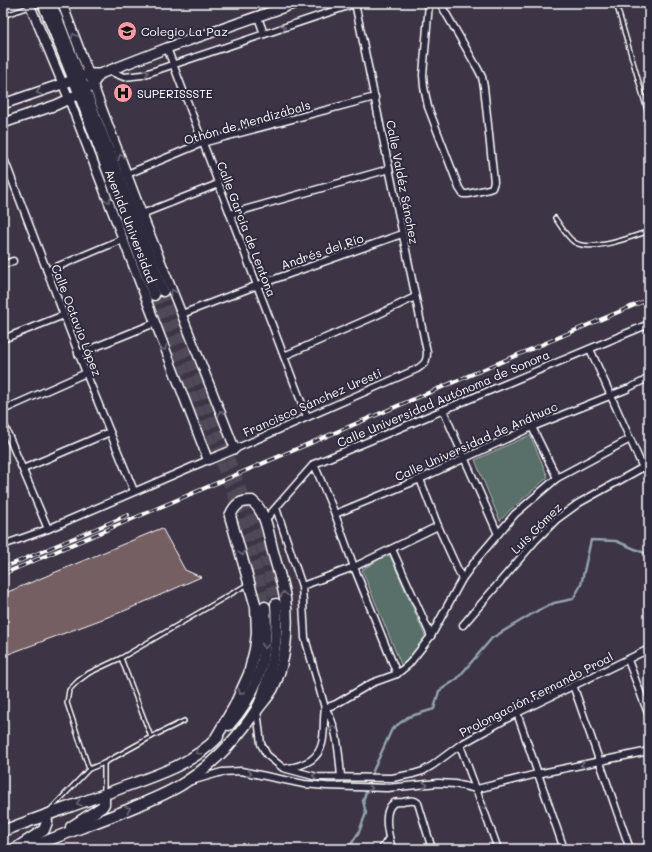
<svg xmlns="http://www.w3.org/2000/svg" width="652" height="852" viewBox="0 0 652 852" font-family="Mali,sans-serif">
<rect width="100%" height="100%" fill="#3d3445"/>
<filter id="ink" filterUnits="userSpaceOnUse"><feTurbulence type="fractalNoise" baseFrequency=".025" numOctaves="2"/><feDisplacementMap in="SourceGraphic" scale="8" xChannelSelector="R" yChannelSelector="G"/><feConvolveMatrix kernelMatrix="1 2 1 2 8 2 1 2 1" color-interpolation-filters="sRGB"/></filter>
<g filter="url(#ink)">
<g fill="#596f69" stroke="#acb7b4">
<polygon points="530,435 548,477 509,511 500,521 475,460"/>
<polygon points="389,553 426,638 402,667 362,570"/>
</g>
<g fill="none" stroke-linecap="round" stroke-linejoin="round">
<polyline stroke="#93a2ac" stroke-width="2.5" points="348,849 359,832 366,813 363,801 373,771 392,729 408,717 434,709 439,691 457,679 492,638 537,611 554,603 573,599 581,585 591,540 616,541 649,555"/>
</g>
<polygon fill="#755e64" stroke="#fff" points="162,528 185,570 201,577 124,611 3,656 3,594"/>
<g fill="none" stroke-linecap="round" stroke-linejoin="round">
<g stroke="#504858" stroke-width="10" stroke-dasharray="10 5" stroke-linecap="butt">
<polyline points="163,291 239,483 265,557 276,604"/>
<path d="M154,295C174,345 193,395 213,445C234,498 256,551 265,607"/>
</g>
<defs>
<g id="service">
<polyline points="616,3 649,117"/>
<polyline points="3,16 29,7"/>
<path d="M555,218C561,226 566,236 574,242C591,253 631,237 649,231"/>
<polyline points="151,737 184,721"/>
<polyline points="104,763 104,793"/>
<polyline points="89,769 104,763 151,737 121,658"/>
<polyline points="50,810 89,769 67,703 69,690 78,681 89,673 121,658 248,584"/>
</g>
<polyline id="pedestrian" points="627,389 645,380"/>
<g id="minor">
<polyline points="429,3 423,75 424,87 428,107 459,188 463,194 468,194 489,189 492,188 494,182 484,87 482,77 478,69 440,3"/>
<polyline points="258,17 264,34"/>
<polyline points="167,48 307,417"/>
<polyline points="109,71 124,77 142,75 357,3"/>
<polyline points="3,156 86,373 134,491"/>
<polyline points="125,175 202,143 375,97"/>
<polyline points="142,214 218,184"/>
<polyline points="230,214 389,169"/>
<polyline points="3,265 13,261"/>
<polyline points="47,271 123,239"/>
<polyline points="182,314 258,285 402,234"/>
<polyline points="3,339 64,315"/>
<polyline points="590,349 643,468"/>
<polyline points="78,354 155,323"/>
<polyline points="284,356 373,317 415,297"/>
<polyline points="645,380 649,379"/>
<polyline points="3,410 86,373"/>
<polyline points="443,410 498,534"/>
<polyline points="3,423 48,529"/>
<polyline points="532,427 557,478"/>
<path d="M235,449L417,369C425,364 427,361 427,352L355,3"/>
<polyline points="314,464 335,514 354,567 397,674"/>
<polyline points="23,469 110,432"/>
<polyline points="420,479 438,526 462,579"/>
<path d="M276,508L302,586L305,638L325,708C322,726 328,748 311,760C303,765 297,767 288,768"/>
<polyline points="335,514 420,479 532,427 627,389"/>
<polyline points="265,520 314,464 649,324"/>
<polyline points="3,545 48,529 208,460"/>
<polyline points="392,549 431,636"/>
<polyline points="302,586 354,567 438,526"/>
<polyline points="463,625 535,541 557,519 579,503 649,464"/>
<polyline points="628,660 649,716"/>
<polyline points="573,685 630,849"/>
<polyline points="325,708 336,704 372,683 397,674 409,664 431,636 462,579 476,560 515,514 557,478 630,439"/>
<path d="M325,708C338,727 339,755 341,777"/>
<polyline points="257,710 261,744 267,755 283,768 317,777 392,778 413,774 423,771 433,765 460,745 517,713 649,649"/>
<polyline points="517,713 564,849"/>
<polyline points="460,745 498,849"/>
<polyline points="191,781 222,772 241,771 304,784 326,786 387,788 438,783 455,784 477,789 537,774 649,751"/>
<polyline points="382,849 389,838"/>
<path d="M392,849C389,838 381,811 394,803C396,802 400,802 403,802C409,801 414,799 418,803L432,849"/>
</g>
<polyline id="tertiary" points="29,3 69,99 208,460 235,449 142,214 62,3"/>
<g id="secondary">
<polyline points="3,104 62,84 89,74 100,74 167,48 296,3"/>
<polyline points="3,123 56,105 69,99 93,84 100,74"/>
</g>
<g id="primary">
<polyline points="43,3 79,93 154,295"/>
<polyline points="51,3 163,291"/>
<path d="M229,725C260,690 269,653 265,607"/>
<path d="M214,741L234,707L249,674L255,649L257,633L256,607L230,516C235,504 240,501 252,501C266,512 268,532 272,548C276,564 282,581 285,598C289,626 286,662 273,688C269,696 262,703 257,710"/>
<polyline points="71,827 102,807 104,804 104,795"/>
<path d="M3,831C42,816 82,803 121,788C154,776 193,764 218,737"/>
<polyline points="15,849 44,830 47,822 46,815"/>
<path d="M27,849C62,834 99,822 134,807C151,800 169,793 184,783C200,773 215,760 228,746C238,735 248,723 256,710C260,703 263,695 265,688C275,660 278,633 276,604"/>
</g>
</defs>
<use href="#service" stroke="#fff" stroke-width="6"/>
<use href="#pedestrian" stroke="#fff" stroke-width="8"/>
<use href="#minor" stroke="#fff" stroke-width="9"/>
<use href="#tertiary" stroke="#fff" stroke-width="11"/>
<use href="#secondary" stroke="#fff" stroke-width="12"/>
<use href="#primary" stroke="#fff" stroke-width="13"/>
<use href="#service" stroke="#2f2a3d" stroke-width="3"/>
<use href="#pedestrian" stroke="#2f2a3d" stroke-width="5"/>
<use href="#minor" stroke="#2f2a3d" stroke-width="6"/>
<use href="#tertiary" stroke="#2f2a3d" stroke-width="8"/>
<use href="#secondary" stroke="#2f2a3d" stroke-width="9"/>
<use href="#primary" stroke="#2f2a3d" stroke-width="10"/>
<defs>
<g id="rail">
<polyline points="3,568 128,515"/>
<polyline points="3,574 649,299"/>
</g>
</defs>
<use href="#rail" stroke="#fff" stroke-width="4"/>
<use href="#rail" stroke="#2f2a3d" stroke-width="2.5" stroke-dasharray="8" stroke-linecap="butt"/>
</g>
<defs><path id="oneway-chevron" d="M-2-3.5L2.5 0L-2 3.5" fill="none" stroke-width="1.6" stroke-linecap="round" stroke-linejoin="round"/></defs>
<g stroke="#6d6a77">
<use href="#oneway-chevron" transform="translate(283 28) rotate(-18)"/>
<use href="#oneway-chevron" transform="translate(74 36) rotate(-111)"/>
<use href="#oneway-chevron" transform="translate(146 73) rotate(-18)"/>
<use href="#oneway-chevron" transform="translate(39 92) rotate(161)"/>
<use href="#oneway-chevron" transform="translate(121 157) rotate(-110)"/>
<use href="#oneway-chevron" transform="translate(108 200) rotate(69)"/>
<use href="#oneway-chevron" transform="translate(173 292) rotate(-112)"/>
<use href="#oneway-chevron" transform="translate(164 348) rotate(69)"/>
<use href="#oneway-chevron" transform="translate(221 413) rotate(-111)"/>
<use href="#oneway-chevron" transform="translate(242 553) rotate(73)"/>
<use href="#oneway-chevron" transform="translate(284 594) rotate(-101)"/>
<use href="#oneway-chevron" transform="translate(265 646) rotate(98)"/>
<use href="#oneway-chevron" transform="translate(241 692) rotate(115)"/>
<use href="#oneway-chevron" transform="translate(333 728) rotate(-102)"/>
<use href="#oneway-chevron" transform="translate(198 752) rotate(145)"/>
<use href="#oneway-chevron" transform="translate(583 765) rotate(169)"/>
<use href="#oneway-chevron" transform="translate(249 773) rotate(9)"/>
<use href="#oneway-chevron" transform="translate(315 776) rotate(-170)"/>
<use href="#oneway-chevron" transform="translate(425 785) rotate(-5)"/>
<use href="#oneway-chevron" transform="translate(370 788)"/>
<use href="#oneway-chevron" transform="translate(79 803) rotate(161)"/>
<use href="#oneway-chevron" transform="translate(484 807) rotate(70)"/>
<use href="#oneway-chevron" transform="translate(128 809) rotate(-23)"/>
</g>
</g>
<defs>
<symbol id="school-disc" viewBox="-11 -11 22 22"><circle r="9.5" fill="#ff9aa2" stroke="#2f2a3d"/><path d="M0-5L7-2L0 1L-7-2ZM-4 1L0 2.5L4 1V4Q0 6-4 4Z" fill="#111"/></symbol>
<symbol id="hospital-disc" viewBox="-11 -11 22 22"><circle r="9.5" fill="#ff9aa2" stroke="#2f2a3d"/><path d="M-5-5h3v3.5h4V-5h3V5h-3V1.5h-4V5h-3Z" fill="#111"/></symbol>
</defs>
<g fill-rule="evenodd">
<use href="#school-disc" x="116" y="20" width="22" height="22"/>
<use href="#hospital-disc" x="112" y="82" width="22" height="22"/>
</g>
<g text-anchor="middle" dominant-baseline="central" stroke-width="4" stroke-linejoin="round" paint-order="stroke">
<g font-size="12" fill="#fff" stroke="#2f2a3d" text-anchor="start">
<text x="141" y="31">Colegio La Paz</text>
<text x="137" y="93">SUPERISSSTE</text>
</g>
<g font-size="12" fill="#fff" stroke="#2f2a3d">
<text transform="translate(247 122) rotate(-16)">Othón de Mendizábals</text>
<text transform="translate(403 182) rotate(79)">Calle Valdéz Sánchez</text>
<text transform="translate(131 226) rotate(69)">Avenida Universidad</text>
<text transform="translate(247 229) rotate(69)">Calle García de Lentona</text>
<text transform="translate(322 251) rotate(-19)">Andrés del Río</text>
<text transform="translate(77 320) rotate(69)">Calle Octavio López</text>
<text transform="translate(443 398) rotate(-23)">Calle Universidad Autónoma de Sonora</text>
<text transform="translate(312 402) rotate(-24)">Francisco Sánchez Uresti</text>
<text transform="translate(476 441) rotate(-24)">Calle Universidad de Anáhuac</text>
<text transform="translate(536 528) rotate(-45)">Luis Gómez</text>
<text transform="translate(536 694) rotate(-27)">Prolongación Fernando Proal</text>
</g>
</g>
<rect width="652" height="852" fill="none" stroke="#2f2a3d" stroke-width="16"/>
<rect x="8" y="8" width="636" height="836" fill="none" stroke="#fff" stroke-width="1.5" filter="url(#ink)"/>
</svg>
